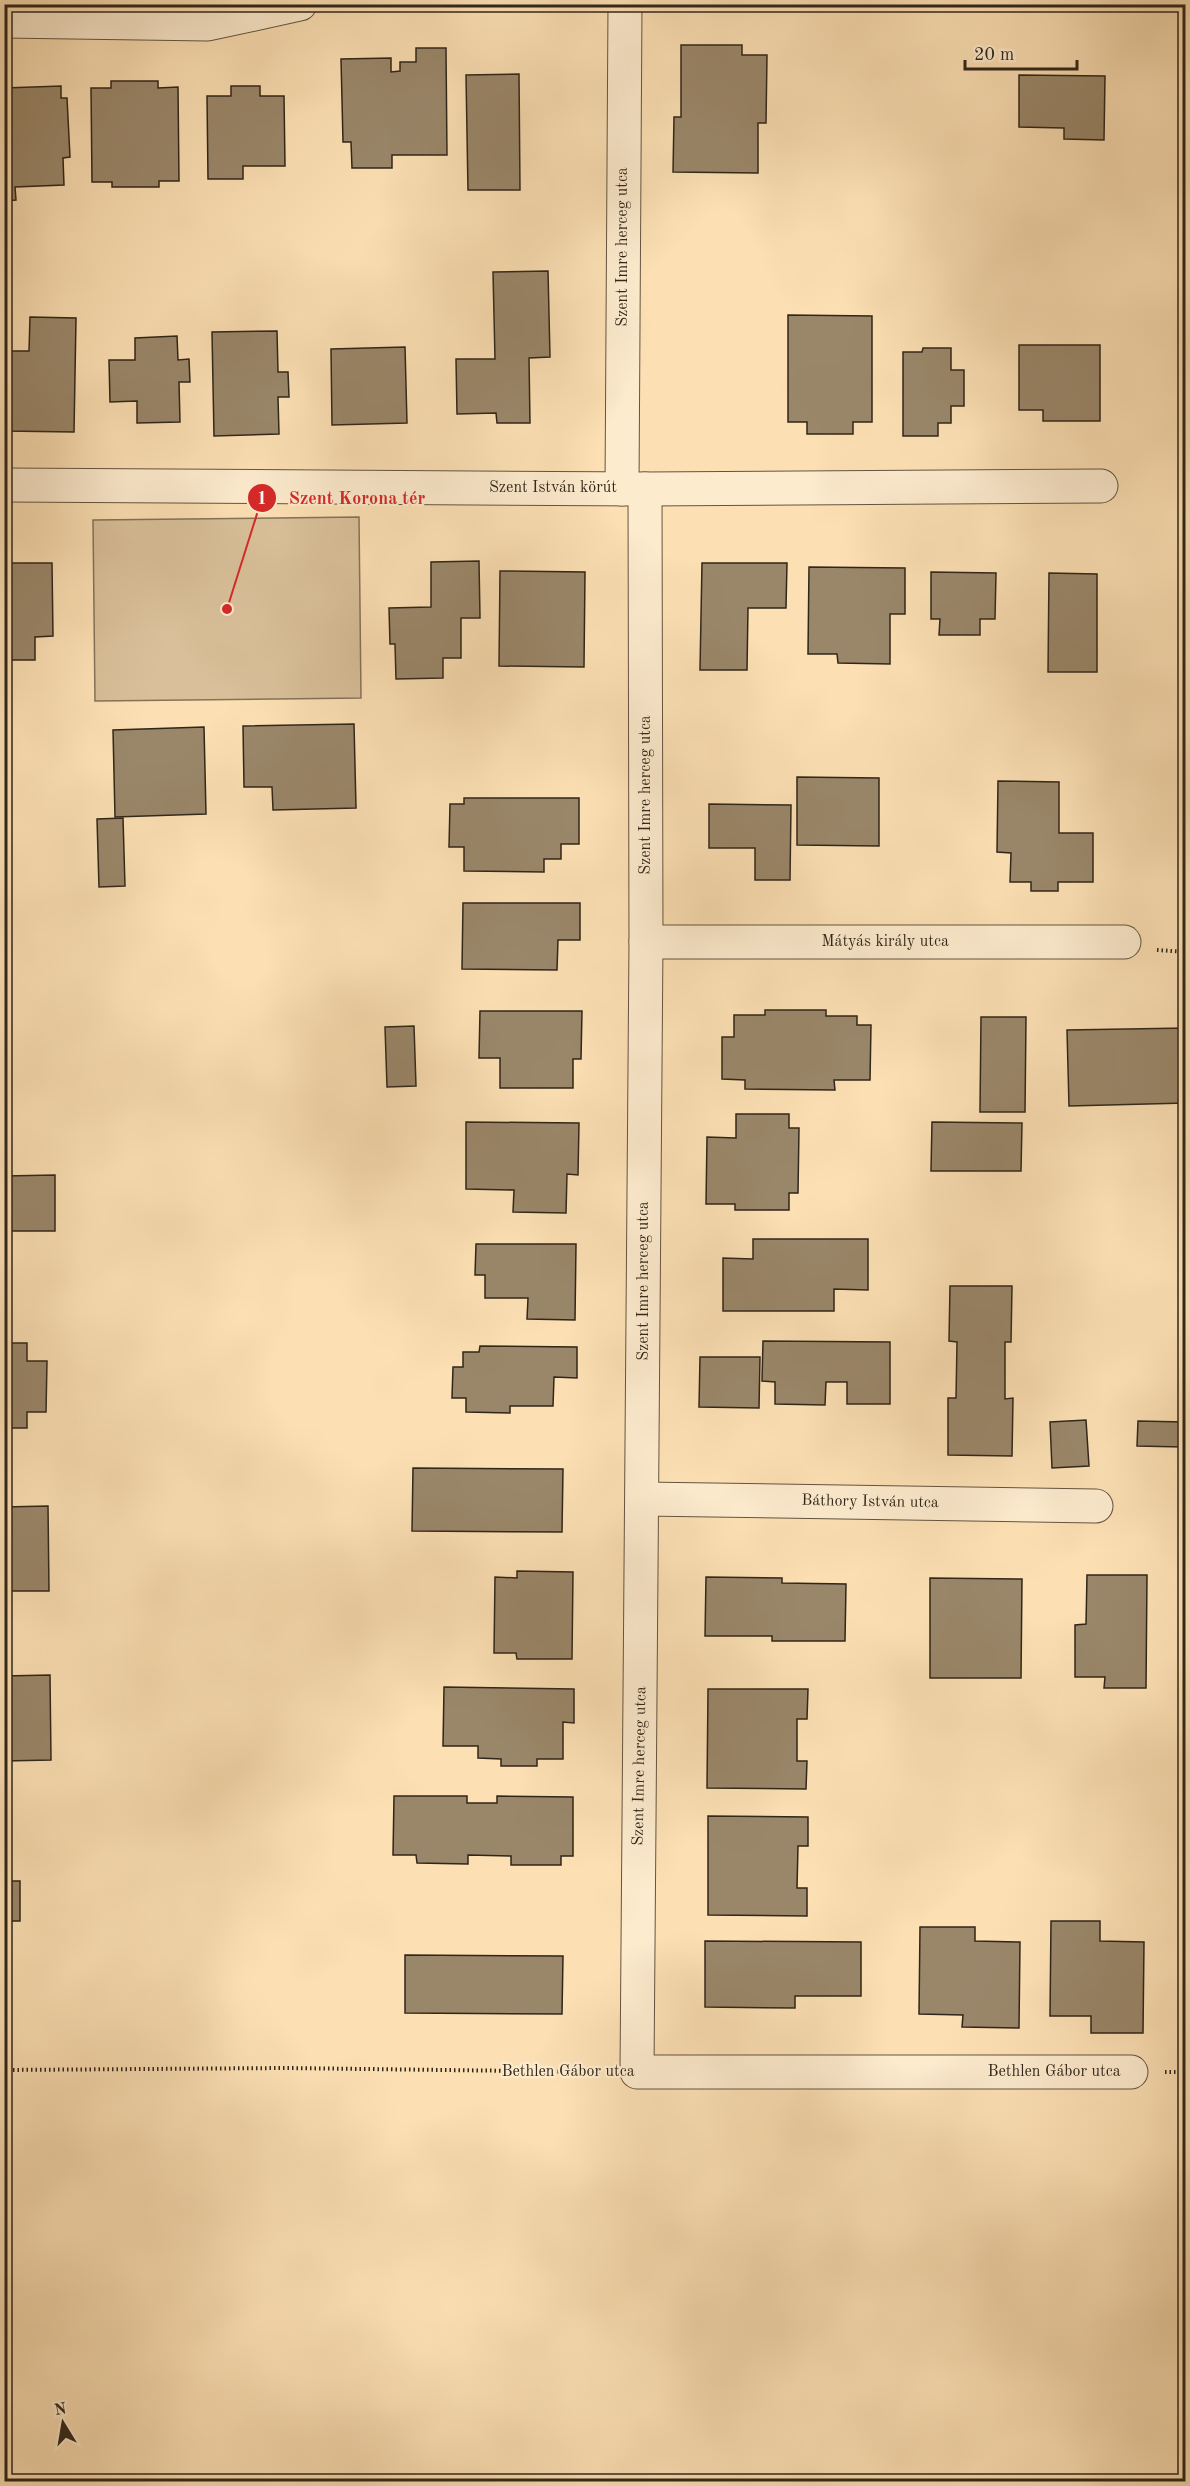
<svg xmlns="http://www.w3.org/2000/svg" width="1190" height="2486" viewBox="0 0 1190 2486" font-family="'Old Standard TT',serif">
<rect width="100%" height="100%" fill="#fce0b4"/>
<filter id="stains"><feTurbulence type="fractalNoise" baseFrequency=".00333" numOctaves="4"/><feColorMatrix values="0 0 0 0 .2 0 0 0 0 .09 0 0 0 0 .02 0 0 0 .5 -.17"/></filter>
<radialGradient id="worn" r=".72"><stop offset=".6" stop-color="#630" stop-opacity="0"/><stop offset="1" stop-color="#630" stop-opacity=".3"/></radialGradient>
<polygon fill="#d9c09a" stroke="#84735a" stroke-width="1.5" points="359,517 361,698 95,701 93,520"/>
<g fill="#9a876a" stroke="#302619" stroke-width="1.5">
<polygon points="681,45 742,45 742,55 767,55 766,123 758,123 758,173 673,172 674,117 681,117"/>
<polygon points="416,48 446,48 447,155 392,155 392,168 352,168 351,142 343,142 341,59 391,58 391,72 400,71 400,62 416,62"/>
<polygon points="519,74 520,190 468,190 466,75"/>
<polygon points="1019,75 1105,76 1104,140 1064,139 1064,128 1019,127"/>
<polygon points="111,81 158,81 158,88 178,87 179,181 159,181 159,187 112,187 112,182 92,182 91,88 111,88"/>
<polygon points="61,86 61,98 67,98 70,157 63,158 64,185 15,187 16,200 4,201 4,88"/>
<polygon points="231,86 260,86 260,96 284,96 285,166 243,166 243,179 208,179 207,96 231,96"/>
<polygon points="548,271 550,357 529,358 530,423 497,423 496,413 457,414 456,359 495,359 493,272"/>
<polygon points="788,315 872,316 872,422 853,422 853,434 807,434 807,422 788,422"/>
<polygon points="30,317 76,318 74,432 4,431 4,351 29,351"/>
<polygon points="277,331 278,372 288,372 289,397 278,397 279,434 214,436 212,332"/>
<polygon points="177,336 178,360 189,359 190,382 179,382 180,422 137,423 137,401 110,402 109,360 135,360 135,338"/>
<polygon points="1019,345 1100,345 1100,421 1043,421 1043,410 1019,410"/>
<polygon points="405,347 407,423 332,425 331,349"/>
<polygon points="923,348 951,348 951,370 964,370 964,406 951,406 951,423 938,423 938,436 903,436 903,352 922,352"/>
<polygon points="479,561 480,618 461,618 461,658 443,658 443,678 396,679 395,644 390,644 389,608 431,607 431,562"/>
<polygon points="6,563 52,563 53,636 35,637 35,660 4,660"/>
<polygon points="702,563 787,563 786,608 748,608 747,670 700,670"/>
<polygon points="809,567 905,568 905,614 890,614 890,664 838,663 837,654 808,654"/>
<polygon points="500,571 585,572 584,667 499,666"/>
<polygon points="931,572 996,573 995,619 980,619 980,635 939,635 940,619 931,619"/>
<polygon points="1049,573 1097,574 1097,672 1048,672"/>
<polygon points="354,724 356,808 273,810 272,787 244,787 243,726"/>
<polygon points="204,727 206,814 115,817 113,730"/>
<polygon points="797,777 879,778 879,846 797,845"/>
<polygon points="998,781 1059,782 1059,833 1093,833 1093,882 1058,882 1058,891 1031,891 1031,882 1010,882 1011,853 997,852"/>
<polygon points="464,798 579,798 579,844 561,844 561,859 544,859 544,872 464,871 464,847 449,847 450,804 464,804"/>
<polygon points="709,804 791,805 790,880 755,880 755,848 709,848"/>
<polygon points="123,818 125,886 99,887 97,819"/>
<polygon points="463,903 580,903 580,940 558,940 557,970 462,969"/>
<polygon points="765,1010 826,1010 826,1016 857,1016 857,1025 871,1025 870,1080 834,1080 835,1090 745,1089 745,1080 722,1079 722,1037 734,1037 734,1015 765,1015"/>
<polygon points="480,1011 582,1011 581,1059 573,1059 573,1088 500,1088 500,1058 479,1058"/>
<polygon points="981,1017 1026,1017 1025,1112 980,1112"/>
<polygon points="414,1026 416,1086 387,1087 385,1027"/>
<polygon points="1186,1028 1186,1103 1069,1106 1067,1030"/>
<polygon points="736,1114 789,1114 789,1128 799,1128 798,1193 789,1193 789,1210 735,1210 735,1204 706,1204 707,1137 736,1138"/>
<polygon points="466,1122 579,1123 578,1175 567,1174 566,1213 513,1212 514,1190 466,1189"/>
<polygon points="932,1122 1022,1123 1021,1171 931,1171"/>
<polygon points="55,1175 55,1231 4,1231 4,1176"/>
<polygon points="753,1239 868,1239 868,1290 834,1289 834,1311 723,1311 723,1258 753,1259"/>
<polygon points="476,1244 576,1244 575,1320 527,1319 528,1298 485,1298 485,1275 475,1275"/>
<polygon points="950,1286 1012,1286 1011,1342 1005,1342 1005,1399 1013,1398 1012,1456 948,1455 948,1398 956,1398 957,1342 949,1341"/>
<polygon points="763,1341 890,1342 890,1404 847,1404 847,1382 826,1382 825,1405 775,1404 775,1382 762,1381"/>
<polygon points="4,1343 27,1343 27,1361 47,1361 46,1412 27,1412 27,1428 4,1428"/>
<polygon points="480,1346 577,1347 577,1378 554,1377 553,1406 510,1406 510,1413 466,1412 466,1398 452,1398 453,1367 463,1367 463,1352 479,1352"/>
<polygon points="700,1357 760,1357 759,1408 699,1407"/>
<polygon points="1086,1420 1089,1466 1052,1468 1050,1422"/>
<polygon points="1138,1421 1184,1422 1183,1447 1137,1446"/>
<polygon points="413,1468 563,1469 562,1532 412,1531"/>
<polygon points="48,1506 49,1591 4,1591 4,1507"/>
<polygon points="517,1571 573,1572 572,1659 517,1659 516,1653 494,1653 495,1577 517,1578"/>
<polygon points="1087,1575 1147,1575 1146,1688 1104,1688 1105,1677 1075,1677 1075,1625 1086,1624"/>
<polygon points="706,1577 782,1578 782,1583 846,1584 845,1641 772,1641 772,1636 705,1636"/>
<polygon points="930,1578 1022,1579 1021,1678 930,1678"/>
<polygon points="50,1675 51,1760 4,1761 4,1676"/>
<polygon points="444,1687 574,1689 574,1723 563,1722 563,1759 537,1759 537,1766 501,1766 501,1759 478,1758 478,1746 443,1746"/>
<polygon points="708,1689 808,1689 807,1719 797,1719 797,1761 807,1761 806,1789 707,1788"/>
<polygon points="394,1796 467,1796 467,1803 497,1803 497,1796 573,1797 573,1856 561,1856 561,1865 511,1865 511,1856 468,1855 468,1864 417,1863 416,1855 393,1855"/>
<polygon points="708,1816 808,1817 808,1846 798,1846 797,1888 807,1888 807,1916 708,1915"/>
<polygon points="4,1833 7,1833 7,1881 20,1881 20,1921 4,1921"/>
<polygon points="1051,1921 1100,1921 1100,1941 1144,1942 1143,2033 1091,2033 1091,2016 1050,2016"/>
<polygon points="920,1927 975,1927 975,1941 1020,1942 1019,2028 962,2027 963,2015 919,2014"/>
<polygon points="705,1941 861,1942 861,1996 795,1996 795,2008 705,2007"/>
<polygon points="405,1955 563,1956 562,2014 405,2013"/>
</g>
<g fill="none" stroke-linecap="round" stroke-linejoin="round">
<defs>
<g id="minor">
<polyline points="4,21 208,24 300,4"/>
<polyline points="4,485 645,489 1101,486"/>
<polyline points="622,489 625,4"/>
<polyline points="645,489 646,942 637,2072 1131,2072"/>
<polyline points="646,942 1124,942"/>
<polyline points="643,1499 1096,1506"/>
</g>
</defs>
<use href="#minor" stroke="#635440" stroke-width="35"/>
<g stroke="#302619" stroke-width="4" stroke-dasharray="1.5 3" stroke-linecap="butt">
<polyline points="1157,950 1186,952"/>
<polyline points="4,2070 286,2068 601,2072"/>
<polyline points="1165,2072 1186,2072"/>
</g>
<use href="#minor" stroke="#fdebce" stroke-width="33"/>
</g>
<g text-anchor="middle" dominant-baseline="central" stroke-width="4.5" stroke-linejoin="round" paint-order="stroke">
<g font-size="16" fill="#302619" stroke="#fdebce">
<text transform="translate(623 247) rotate(-90)">Szent Imre herceg utca</text>
<text x="553" y="488">Szent István körút</text>
<text transform="translate(646 795) rotate(-90)">Szent Imre herceg utca</text>
<text x="885" y="942">Mátyás király utca</text>
<text transform="translate(644 1281) rotate(-90)">Szent Imre herceg utca</text>
<text transform="translate(870 1502) rotate(1)">Báthory István utca</text>
<text transform="translate(640 1766) rotate(-89)">Szent Imre herceg utca</text>
<text x="568" y="2072">Bethlen Gábor utca</text>
<text x="1054" y="2072">Bethlen Gábor utca</text>
</g>
</g>
<path fill="none" stroke="#d62828" stroke-width="2" d="M227 609L262 498"/>
<g fill="#d62828" stroke="#fdebce" stroke-width="2">
<circle cx="227" cy="609" r="6"/>
<circle cx="262" cy="498" r="15"/>
</g>
<g font-size="18" text-anchor="middle" font-weight="bold" fill="#fff">
<text x="262" y="504">1</text>
</g>
<g font-size="18" text-anchor="middle" font-weight="bold" fill="#d62828" stroke="#fdebce" stroke-width="4.5" stroke-linejoin="round" paint-order="stroke">
<text x="357" y="504">Szent Korona tér</text>
</g>
<rect width="1190" height="2486" fill="none" stroke="#fce0b4" stroke-width="24"/>
<rect x="6" y="6" width="1178" height="2474" fill="none" stroke="#302619" stroke-width="3"/>
<rect x="12" y="12" width="1166" height="2462" fill="none" stroke="#302619" stroke-width="1.5"/>
<g transform="translate(63 2423) rotate(349)" stroke="#fdebce" stroke-width="4.5" paint-order="stroke">
<path d="M0-4.5L10 22L0 15L-10 22Z" fill="#302619"/>
<text y="-9" font-size="16" font-weight="bold" text-anchor="middle" fill="#302619">N</text>
</g>
<path d="M965 60v9h112v-9" fill="none" stroke="#302619" stroke-width="3"/>
<text x="974" y="60" font-size="18" fill="#302619" stroke="#fdebce" stroke-width="4.5" paint-order="stroke">20 m</text>
<rect width="100%" height="100%" filter="url(#stains)"/>
<rect width="100%" height="100%" fill="url(#worn)"/>
</svg>
